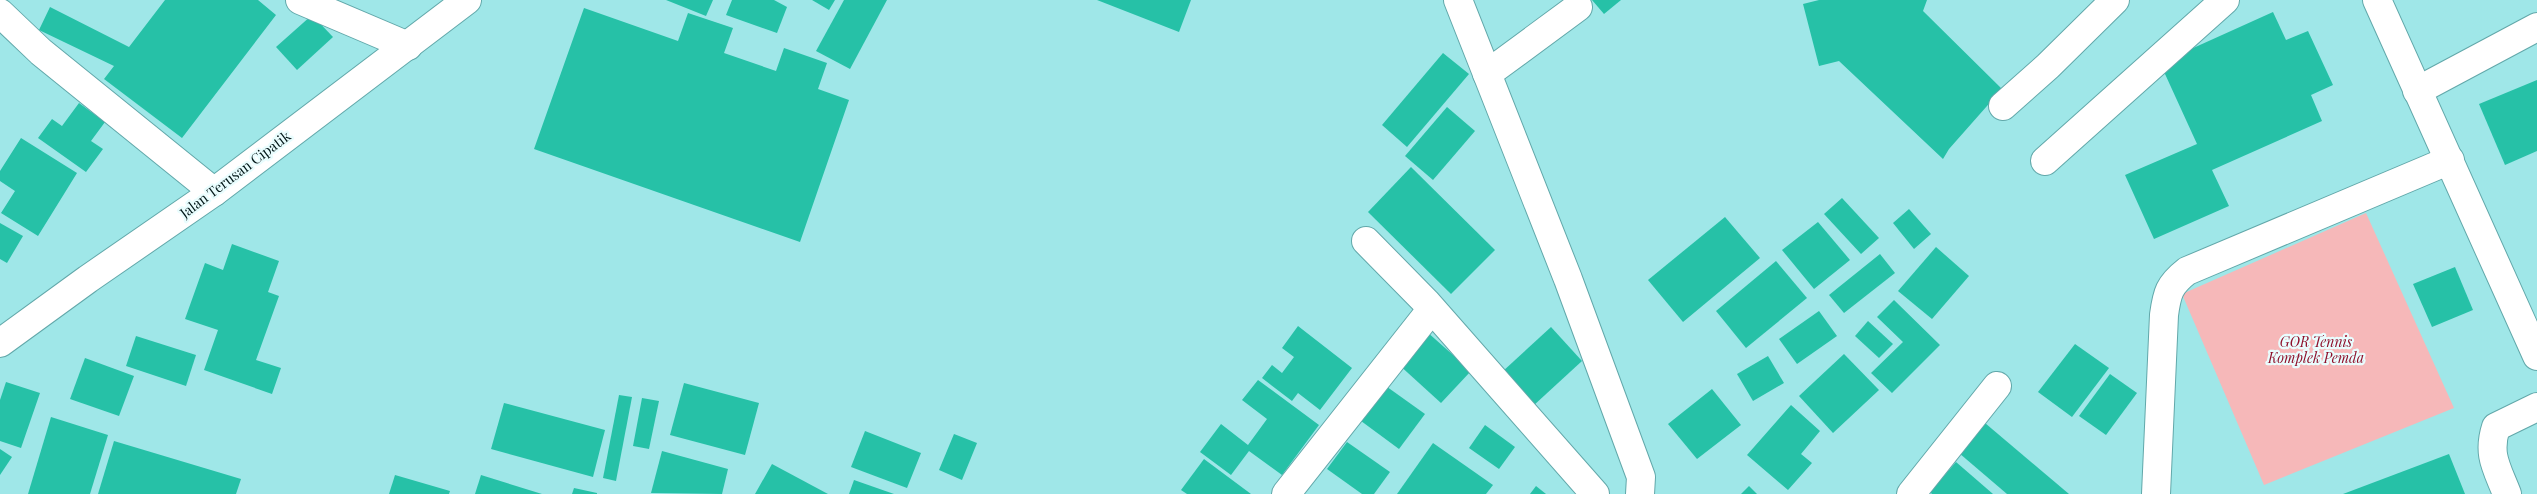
<svg xmlns="http://www.w3.org/2000/svg" width="2537" height="494" viewBox="0 0 2537 494" font-family="'Playfair Display',serif">
<rect width="100%" height="100%" fill="#9fe7e8"/>
<polygon fill="#f6b8b9" points="2366,213 2454,408 2264,485 2182,294"/>
<g fill="#26c1a7">
<polygon points="165,0 258,0 276,15 182,138 104,79 114,66 39,30 50,7 129,47"/>
<polygon points="666,0 713,0 706,16"/>
<polygon points="732,0 774,0 787,7 777,33 726,15"/>
<polygon points="812,0 835,0 829,10"/>
<polygon points="844,0 887,0 850,69 816,51"/>
<polygon points="1097,0 1191,0 1179,32"/>
<polygon points="1592,0 1621,0 1604,14"/>
<polygon points="1819,0 1927,0 1923,11 2002,89 1949,149 1943,159 1839,61 1819,66 1803,4"/>
<polygon points="584,8 678,41 688,13 733,28 724,53 776,71 784,48 827,63 818,89 849,100 800,242 534,149"/>
<polygon points="2273,12 2286,40 2308,31 2333,85 2311,95 2322,121 2212,170 2229,206 2154,239 2125,175 2197,144 2160,63"/>
<polygon points="312,15 333,37 297,70 276,47"/>
<polygon points="1443,53 1469,74 1407,147 1382,125"/>
<polygon points="2537,80 2537,151 2505,165 2479,104"/>
<polygon points="79,103 105,122 91,141 103,149 86,172 38,138 52,119 62,126"/>
<polygon points="1447,107 1475,131 1433,180 1405,156"/>
<polygon points="21,138 77,173 38,236 1,213 15,191 0,181 0,171"/>
<polygon points="1411,167 1495,250 1451,294 1368,212"/>
<polygon points="1842,198 1879,238 1861,254 1824,214"/>
<polygon points="1909,209 1931,234 1914,249 1893,223"/>
<polygon points="1725,217 1760,258 1683,322 1648,280"/>
<polygon points="1818,222 1850,260 1814,289 1782,250"/>
<polygon points="0,223 23,236 7,263 0,259"/>
<polygon points="232,244 279,261 268,292 279,296 256,360 281,368 272,394 204,370 218,330 185,319 205,263 223,270"/>
<polygon points="1936,247 1969,276 1932,319 1898,291"/>
<polygon points="1880,254 1895,273 1844,313 1829,295"/>
<polygon points="1776,261 1807,298 1746,348 1716,311"/>
<polygon points="2455,267 2473,310 2432,327 2413,284"/>
<polygon points="1894,300 1940,345 1892,393 1871,373 1903,342 1877,317"/>
<polygon points="1819,311 1837,336 1797,364 1779,339"/>
<polygon points="1868,321 1893,344 1879,358 1855,336"/>
<polygon points="1298,326 1352,368 1320,410 1298,393 1292,401 1262,378 1272,365 1282,373 1294,357 1282,348"/>
<polygon points="1551,327 1582,361 1533,406 1502,372"/>
<polygon points="1426,331 1471,371 1441,403 1397,363"/>
<polygon points="136,336 196,355 186,386 126,366"/>
<polygon points="2075,344 2109,368 2072,417 2038,392"/>
<polygon points="1844,354 1879,390 1833,433 1799,396"/>
<polygon points="1768,356 1784,383 1753,401 1737,374"/>
<polygon points="85,358 134,376 119,416 70,399"/>
<polygon points="2110,374 2137,393 2106,435 2079,416"/>
<polygon points="1258,380 1319,425 1282,475 1249,451 1231,475 1200,452 1221,424 1248,445 1267,419 1242,400"/>
<polygon points="6,382 40,393 21,448 0,441 0,400"/>
<polygon points="684,383 759,403 745,455 670,435"/>
<polygon points="1383,384 1425,414 1399,449 1357,418"/>
<polygon points="1712,389 1741,425 1697,459 1668,424"/>
<polygon points="619,395 632,397 616,481 603,478"/>
<polygon points="642,398 659,401 649,449 633,446"/>
<polygon points="504,403 605,430 593,477 491,449"/>
<polygon points="1791,405 1820,431 1801,454 1812,463 1788,490 1747,455"/>
<polygon points="51,417 108,435 90,494 28,494"/>
<polygon points="1985,423 2069,494 2007,494 1959,453"/>
<polygon points="1485,425 1515,447 1499,469 1469,448"/>
<polygon points="865,431 921,453 907,488 851,467"/>
<polygon points="954,434 977,443 962,480 939,470"/>
<polygon points="114,441 241,479 236,494 98,494"/>
<polygon points="1347,442 1390,472 1374,494 1362,494 1327,469"/>
<polygon points="1433,443 1493,485 1486,494 1397,494"/>
<polygon points="0,449 12,457 0,475"/>
<polygon points="662,451 728,469 722,494 651,493"/>
<polygon points="2449,454 2465,494 2343,494"/>
<polygon points="1204,459 1251,494 1187,494 1181,490"/>
<polygon points="1956,462 1993,494 1932,494 1930,492"/>
<polygon points="772,464 828,494 755,494"/>
<polygon points="395,475 450,491 449,494 389,494"/>
<polygon points="481,475 542,494 475,494"/>
<polygon points="854,480 894,494 849,494"/>
<polygon points="1536,486 1546,494 1530,494"/>
<polygon points="1749,486 1757,494 1741,494"/>
<polygon points="574,488 597,493 597,494 572,494"/>
</g>
<g fill="none" stroke-linecap="round" stroke-linejoin="round">
<defs>
<g id="minor">
<polyline points="300,0 408,46"/>
<polyline points="1458,0 1568,279 1641,477 1640,494"/>
<polyline points="2377,0 2537,356"/>
<polyline points="0,13 41,52 214,192"/>
<polyline points="1487,74 1578,7"/>
<polyline points="2417,91 2537,27"/>
<polyline points="2003,106 2048,66 2115,0"/>
<polyline points="2045,161 2225,0"/>
<polyline points="1366,241 1426,302 1595,494"/>
<polyline points="1286,494 1431,310"/>
<polyline points="1911,494 1997,386"/>
<path d="M2156,494L2164,315C2167,293 2169,285 2187,271L2450,160"/>
<path d="M2507,494C2497,468 2487,455 2496,427L2537,407"/>
</g>
<polyline id="major" points="0,343 88,279 214,192 467,0"/>
</defs>
<use href="#minor" stroke="#62a8aa" stroke-width="30"/>
<use href="#major" stroke="#62a8aa" stroke-width="30"/>
<use href="#minor" stroke="#fff" stroke-width="28"/>
<use href="#major" stroke="#fff" stroke-width="28"/>
</g>
<g text-anchor="middle" dominant-baseline="central" stroke-width="4.5" stroke-linejoin="round" paint-order="stroke">
<g font-size="14" fill="#001516" stroke="#e9fdfe">
<text transform="translate(235 174) rotate(-37)">Jalan Terusan Cipatik</text>
</g>
<g font-size="14" font-style="italic" fill="#8f102b" stroke="#e9fdfe">
<text x="2316" y="341">GOR Tennis<tspan x="2316" dy="16">Komplek Pemda</tspan></text>
</g>
</g>
</svg>
